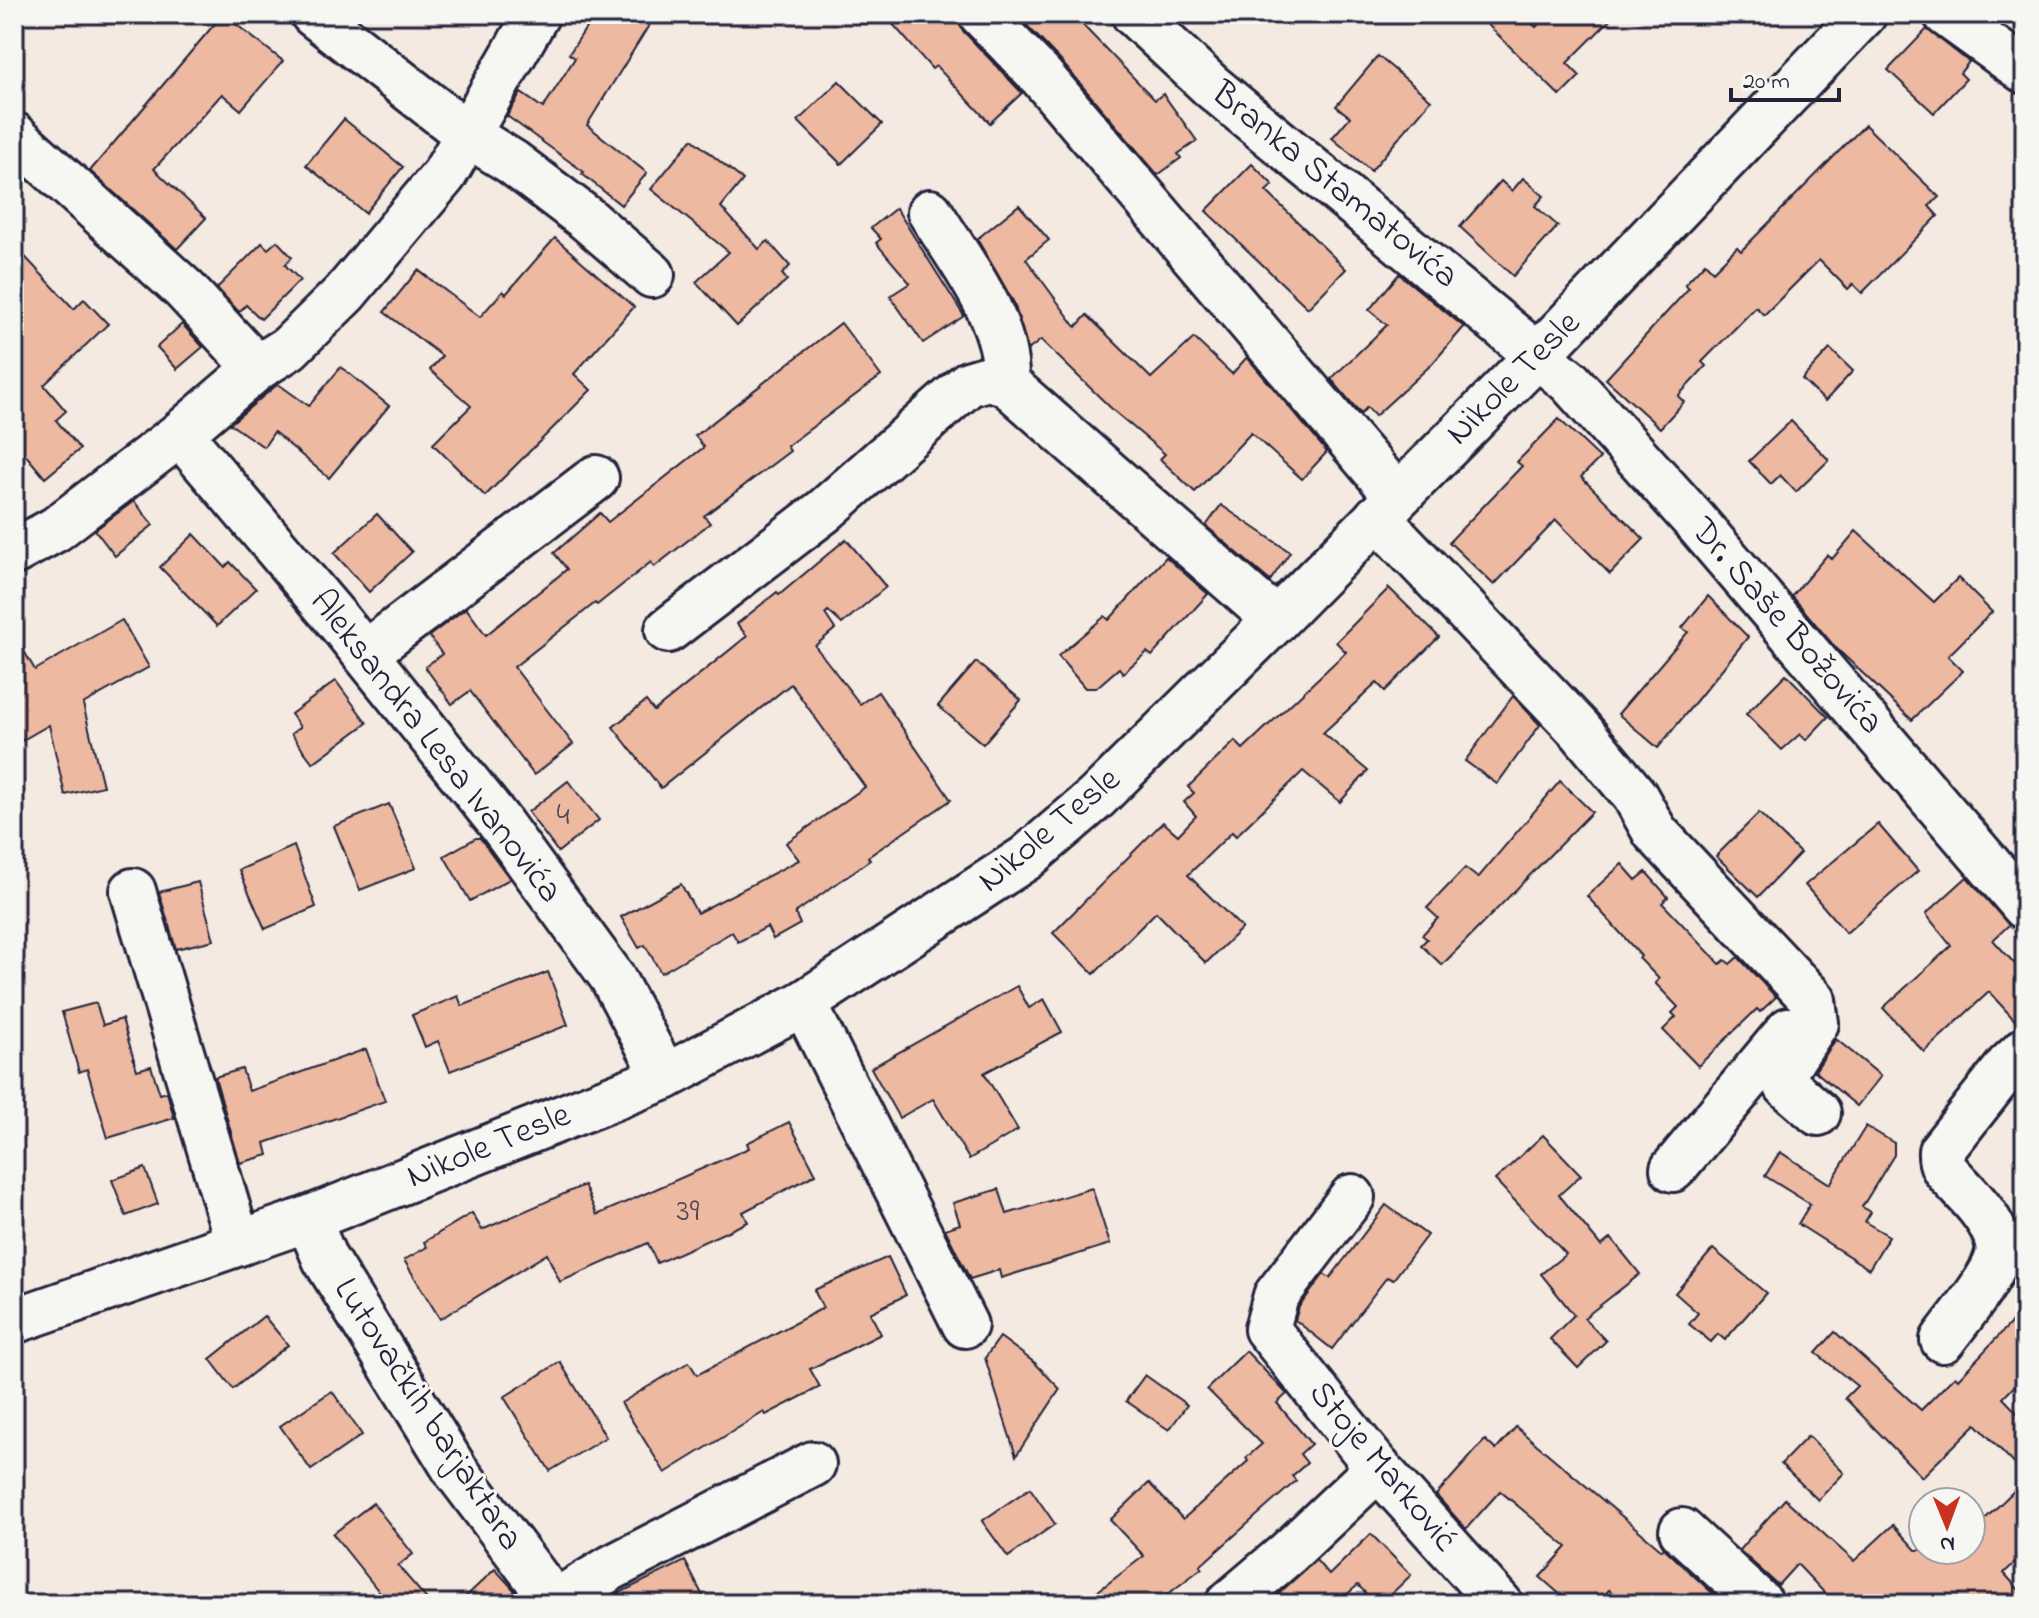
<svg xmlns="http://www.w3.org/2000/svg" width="2039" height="1618" viewBox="0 0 2039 1618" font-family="'Indie Flower',sans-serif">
<rect width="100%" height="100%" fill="#f4eae2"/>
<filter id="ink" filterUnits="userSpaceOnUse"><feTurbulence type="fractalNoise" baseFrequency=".0125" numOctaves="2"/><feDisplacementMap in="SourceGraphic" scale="16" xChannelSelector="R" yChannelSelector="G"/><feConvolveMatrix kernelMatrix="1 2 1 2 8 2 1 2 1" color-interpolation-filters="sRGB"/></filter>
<g filter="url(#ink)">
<g fill="#eeb9a1" stroke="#22223b" stroke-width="2">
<polygon points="223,14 283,61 241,110 222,94 154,169 206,218 177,249 90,171"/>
<polygon points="595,14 656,14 587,125 647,173 621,205 582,174 584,172 507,116 521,93 543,108 575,58 569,54"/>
<polygon points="884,14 957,14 963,31 1022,93 990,123 936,66 932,69"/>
<polygon points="1016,14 1072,14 1155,100 1163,94 1197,141 1178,154 1181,158 1158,175 1060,60"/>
<polygon points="1477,14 1522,14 1536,27 1549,14 1616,14 1567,63 1580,76 1560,96"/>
<polygon points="1927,29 1969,62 1960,73 1966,79 1934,113 1888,70"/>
<polygon points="1378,56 1431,100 1371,171 1332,138 1350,117 1336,106"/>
<polygon points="839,81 882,124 841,164 798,121"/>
<polygon points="344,119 403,167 365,213 306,165"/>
<polygon points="1865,125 1939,197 1929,206 1938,216 1862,293 1853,284 1848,289 1819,260 1764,315 1756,307 1702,362 1706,366 1678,396 1684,402 1660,428 1606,379 1689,288 1685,284 1705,263 1713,271 1737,247 1741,251"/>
<polygon points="692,139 743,180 721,207 759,249 768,241 790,266 782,274 787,280 737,326 696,282 729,252 651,189"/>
<polygon points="1252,164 1273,185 1266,191 1346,269 1308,308 1206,211"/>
<polygon points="1523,178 1544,196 1535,206 1558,226 1513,276 1460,227 1501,181 1512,191"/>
<polygon points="1019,205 1049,240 1026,259 1076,327 1087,315 1151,378 1194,338 1232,374 1247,357 1327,452 1302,479 1251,433 1195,492 1160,459 1165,454 1114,411 1041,340 1028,350 1014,303 977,239"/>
<polygon points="896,208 964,316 923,343 890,296 910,283 876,243 881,239 871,228"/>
<polygon points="555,238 634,307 574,374 591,390 485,496 433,444 471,406 430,370 442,356 384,312 418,270 480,317 503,291 506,294"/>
<polygon points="277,241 292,257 285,265 300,280 261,319 246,305 239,312 217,288 262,243 268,249"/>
<polygon points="14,245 74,309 84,299 108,324 44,385 66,411 56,420 80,449 45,478 14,441"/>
<polygon points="1399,274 1464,327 1432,364 1375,416 1367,407 1361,414 1331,379 1387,325 1369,310"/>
<polygon points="841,323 881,376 787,446 790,451 704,516 710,523 654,567 651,562 597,605 595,603 514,667 573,744 534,775 470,691 452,704 425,667 442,654 429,636 466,608 486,635 567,569 554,553 600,513 608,522 704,447 695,436"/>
<polygon points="182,324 203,347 177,369 157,347"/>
<polygon points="1830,349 1853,371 1825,401 1802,379"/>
<polygon points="341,367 389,406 329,478 274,432 264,447 230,424 278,384 309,406"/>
<polygon points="1559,419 1600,458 1581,477 1644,539 1610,574 1556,520 1494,585 1449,542 1522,466 1517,462"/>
<polygon points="1791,421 1829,460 1796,492 1780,475 1771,484 1749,461"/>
<polygon points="134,501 153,525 115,556 95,530"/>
<polygon points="1221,505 1290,552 1270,581 1206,526"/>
<polygon points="377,514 412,552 369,592 334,553"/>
<polygon points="1856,531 1934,602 1958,578 1992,612 1948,656 1963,671 1912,720 1834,646 1792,596 1827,555 1832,559"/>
<polygon points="194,534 225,567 230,562 256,589 217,626 160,567"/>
<polygon points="846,539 886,587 842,624 828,611 825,614 835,629 815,646 860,704 878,692 951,800 868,857 870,860 795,913 800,924 773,939 767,927 738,942 732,932 661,973 645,945 639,948 621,917 681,884 697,913 799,860 786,843 865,787 791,684 661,788 613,727 646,701 654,711 747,636 737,624 777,592 779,595"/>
<polygon points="1166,557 1208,594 1152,656 1147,652 1123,673 1119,668 1096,688 1085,688 1058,656 1105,616 1109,620"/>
<polygon points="1389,588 1439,637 1385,691 1377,683 1323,733 1368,771 1340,802 1303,771 1236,836 1232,832 1188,875 1242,928 1206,963 1156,912 1094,974 1053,933 1163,822 1178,835 1196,816 1184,802 1194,793 1188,787 1235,741 1243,749 1346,652 1336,642"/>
<polygon points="1708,596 1748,637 1658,748 1618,714 1688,632 1682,628"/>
<polygon points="122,620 149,667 83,704 103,786 65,795 49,725 14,745 14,634 35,670"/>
<polygon points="976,662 1021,700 983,744 938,706"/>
<polygon points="1786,674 1828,717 1806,740 1800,734 1782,750 1746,714"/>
<polygon points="336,681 367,723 313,763 291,734 300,727 291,714"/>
<polygon points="1513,696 1540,725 1497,784 1465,761"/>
<polygon points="568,781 599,820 558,852 528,812"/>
<polygon points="1560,781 1592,812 1442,965 1421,945 1427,939 1422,935 1438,918 1427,908 1465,868 1478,878"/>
<polygon points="389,804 416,868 360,890 334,826"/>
<polygon points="1759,813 1800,853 1758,897 1716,856"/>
<polygon points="1878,824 1918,871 1846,933 1805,885"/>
<polygon points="476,838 480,838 510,879 470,901 444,856"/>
<polygon points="294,846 316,907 265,929 239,870"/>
<polygon points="1622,864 1636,880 1646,872 1668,897 1662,903 1720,964 1725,960 1730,964 1738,957 1776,997 1760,1012 1757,1009 1698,1066 1663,1030 1676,1017 1672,1013 1678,1007 1655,983 1659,979 1639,958 1641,956 1587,896"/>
<polygon points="1967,877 2009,925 1993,940 2025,975 2025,1026 2020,1026 1989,992 1924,1052 1883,1008 1951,946 1926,914"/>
<polygon points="198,882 214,940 176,949 159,892"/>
<polygon points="548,972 568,1025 450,1071 438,1041 425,1047 412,1015 458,996 462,1006"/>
<polygon points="1017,986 1029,1008 1044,999 1062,1032 984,1073 1018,1130 969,1159 933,1099 899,1118 871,1068"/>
<polygon points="96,1003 103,1025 122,1019 137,1070 151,1066 160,1094 167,1092 174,1118 108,1138 87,1069 79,1072 62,1012"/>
<polygon points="1836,1039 1881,1076 1857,1106 1815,1071"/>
<polygon points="366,1049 385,1101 265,1143 268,1155 240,1163 215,1077 242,1069 249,1091"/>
<polygon points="789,1122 816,1174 743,1212 748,1222 657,1263 648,1243 560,1282 547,1254 440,1319 404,1260 427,1247 424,1242 472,1213 482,1230 584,1185 597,1215 749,1148 747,1143"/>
<polygon points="1866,1126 1894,1143 1894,1155 1862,1207 1871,1212 1865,1222 1889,1236 1869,1269 1798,1224 1810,1204 1765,1176 1780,1152 1830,1184"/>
<polygon points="1543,1135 1581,1175 1559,1195 1601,1246 1611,1238 1640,1274 1584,1318 1606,1341 1578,1368 1550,1339 1574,1315 1541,1274 1566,1254 1495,1180"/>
<polygon points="145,1168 158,1204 126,1216 112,1180"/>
<polygon points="1092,1188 1110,1244 1001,1278 999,1270 970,1279 945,1229 960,1224 953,1203 999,1189 1007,1214"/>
<polygon points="1386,1205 1427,1235 1393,1280 1387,1277 1332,1349 1295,1320 1299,1307 1324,1274 1330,1278"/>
<polygon points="1713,1249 1766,1293 1725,1340 1718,1334 1711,1342 1689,1324 1698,1313 1675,1293"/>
<polygon points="888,1257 906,1295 870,1313 881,1334 810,1369 820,1387 766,1415 764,1412 665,1473 621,1403 689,1362 697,1375 823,1308 814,1290"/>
<polygon points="2025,1308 2025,1375 2003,1398 2025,1421 2025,1475 1976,1424 1922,1477 1845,1398 1857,1386 1816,1353 1835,1332 1921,1410 1955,1376 1958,1379"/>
<polygon points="264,1316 288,1345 233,1389 210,1359"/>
<polygon points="1000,1337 1035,1363 1060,1389 1016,1456 985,1358"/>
<polygon points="1246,1351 1287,1394 1277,1403 1311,1444 1300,1454 1307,1463 1292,1476 1296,1481 1200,1566 1202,1568 1155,1604 1081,1604 1144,1556 1110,1520 1149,1483 1183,1519 1248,1461 1246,1458 1262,1444 1207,1389"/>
<polygon points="560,1362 606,1437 550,1471 504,1397"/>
<polygon points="1145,1375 1187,1405 1169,1430 1126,1401"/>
<polygon points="332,1391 362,1435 311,1470 280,1426"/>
<polygon points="1516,1427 1662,1550 1664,1548 1724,1604 1625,1604 1609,1590 1596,1604 1571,1604 1540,1577 1567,1547 1500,1491 1466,1529 1436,1495 1485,1440 1496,1450"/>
<polygon points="1808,1436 1844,1473 1818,1500 1781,1464"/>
<polygon points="2025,1480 2025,1553 2004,1573 2025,1597 2025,1604 1835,1604 1797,1564 1778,1585 1739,1550 1785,1499 1854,1561 1893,1525 1916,1550 1971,1550 1971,1505 1985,1519"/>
<polygon points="1030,1488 1055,1524 1008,1557 982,1521"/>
<polygon points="373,1503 413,1554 398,1566 431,1604 389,1604 333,1534"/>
<polygon points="1371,1534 1411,1575 1381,1604 1376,1604 1358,1585 1346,1595 1354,1604 1267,1604 1316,1560 1329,1575"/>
<polygon points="685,1561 707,1604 600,1604 611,1597"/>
<polygon points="495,1569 515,1591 501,1604 458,1604"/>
</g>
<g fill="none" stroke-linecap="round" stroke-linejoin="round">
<defs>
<g id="minor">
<polyline points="313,14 468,135 512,162 587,219 652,275"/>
<polyline points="981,14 1041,76 1397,496"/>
<polyline points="1134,14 1211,86 1570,382 1695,521 2025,907"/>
<polyline points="1946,14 2025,71"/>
<polyline points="14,135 184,289 257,368"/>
<path d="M930,212C962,264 1008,319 1006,383"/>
<polyline points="180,434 335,617 497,819 612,977 665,1077"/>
<polyline points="1377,517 1580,730 1635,796 1655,832 1813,1000 1816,1023 1782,1075 1787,1086 1818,1113"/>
<polyline points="14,552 56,529 180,434 257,368 289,348 345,293 444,175 537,14"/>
<polyline points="668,630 824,511 968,384 988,378 1006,383 1276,620"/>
<polyline points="365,654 596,478"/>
<polyline points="133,891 238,1243"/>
<polyline points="804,1003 965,1325"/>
<polyline points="1673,1169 1789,1030"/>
<polyline points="1352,1197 1276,1296 1267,1329 1378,1468 1500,1604"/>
<polyline points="308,1219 325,1259 456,1471 556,1604"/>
<polyline points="14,1321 308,1219 665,1077 804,1003 1026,858 1096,798 1276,620 1539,354 1864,14"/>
<path d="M1943,1340C1957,1320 2003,1268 1998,1244C1994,1221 1972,1199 1957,1183C1947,1172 1940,1167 1941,1151L2008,1066L2025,1050"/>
<polyline points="1682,1531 1761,1604"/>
<polyline points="555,1602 611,1568 813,1464"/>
<polyline points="1228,1604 1288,1553 1378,1468"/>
</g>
</defs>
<use href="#minor" stroke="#22223b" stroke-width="50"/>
<use href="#minor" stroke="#f6f6f2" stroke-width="44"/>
</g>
</g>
<g text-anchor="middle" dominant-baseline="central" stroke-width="6" stroke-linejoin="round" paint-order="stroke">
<g font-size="32" fill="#554854">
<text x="563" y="816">4</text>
<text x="688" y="1212">39</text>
</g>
<g font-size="36" fill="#22223b" stroke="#f6f6f2">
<text transform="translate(1334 186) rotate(39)">Branka Stamatovića</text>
<text transform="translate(1514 379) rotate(-45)">Nikole Tesle</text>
<text transform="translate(1786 627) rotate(49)">Dr. Saše Božovića</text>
<text transform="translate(435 747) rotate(52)">Aleksandra Lesa Ivanovića</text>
<text transform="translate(1050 831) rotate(-40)">Nikole Tesle</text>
<text transform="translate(489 1147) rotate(-22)">Nikole Tesle</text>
<text transform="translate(427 1415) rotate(57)">Lutovačkih barjaktara</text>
<text transform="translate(1382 1467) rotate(50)">Stoje Marković</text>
</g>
</g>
<rect width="2039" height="1618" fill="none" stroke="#f6f6f2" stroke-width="48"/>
<rect x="24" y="24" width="1991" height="1570" fill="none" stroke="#22223b" stroke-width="3" filter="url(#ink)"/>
<g transform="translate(1947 1526) rotate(179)"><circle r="38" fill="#f6f6f2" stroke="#a1a1a9" stroke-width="2"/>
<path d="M0-6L14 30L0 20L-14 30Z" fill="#c8321e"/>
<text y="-12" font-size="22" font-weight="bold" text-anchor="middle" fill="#22223b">N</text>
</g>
<path d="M1731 88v12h108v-12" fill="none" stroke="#22223b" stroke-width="4"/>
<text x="1743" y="88" font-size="24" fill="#22223b" stroke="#f6f6f2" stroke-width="6" paint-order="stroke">20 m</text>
</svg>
